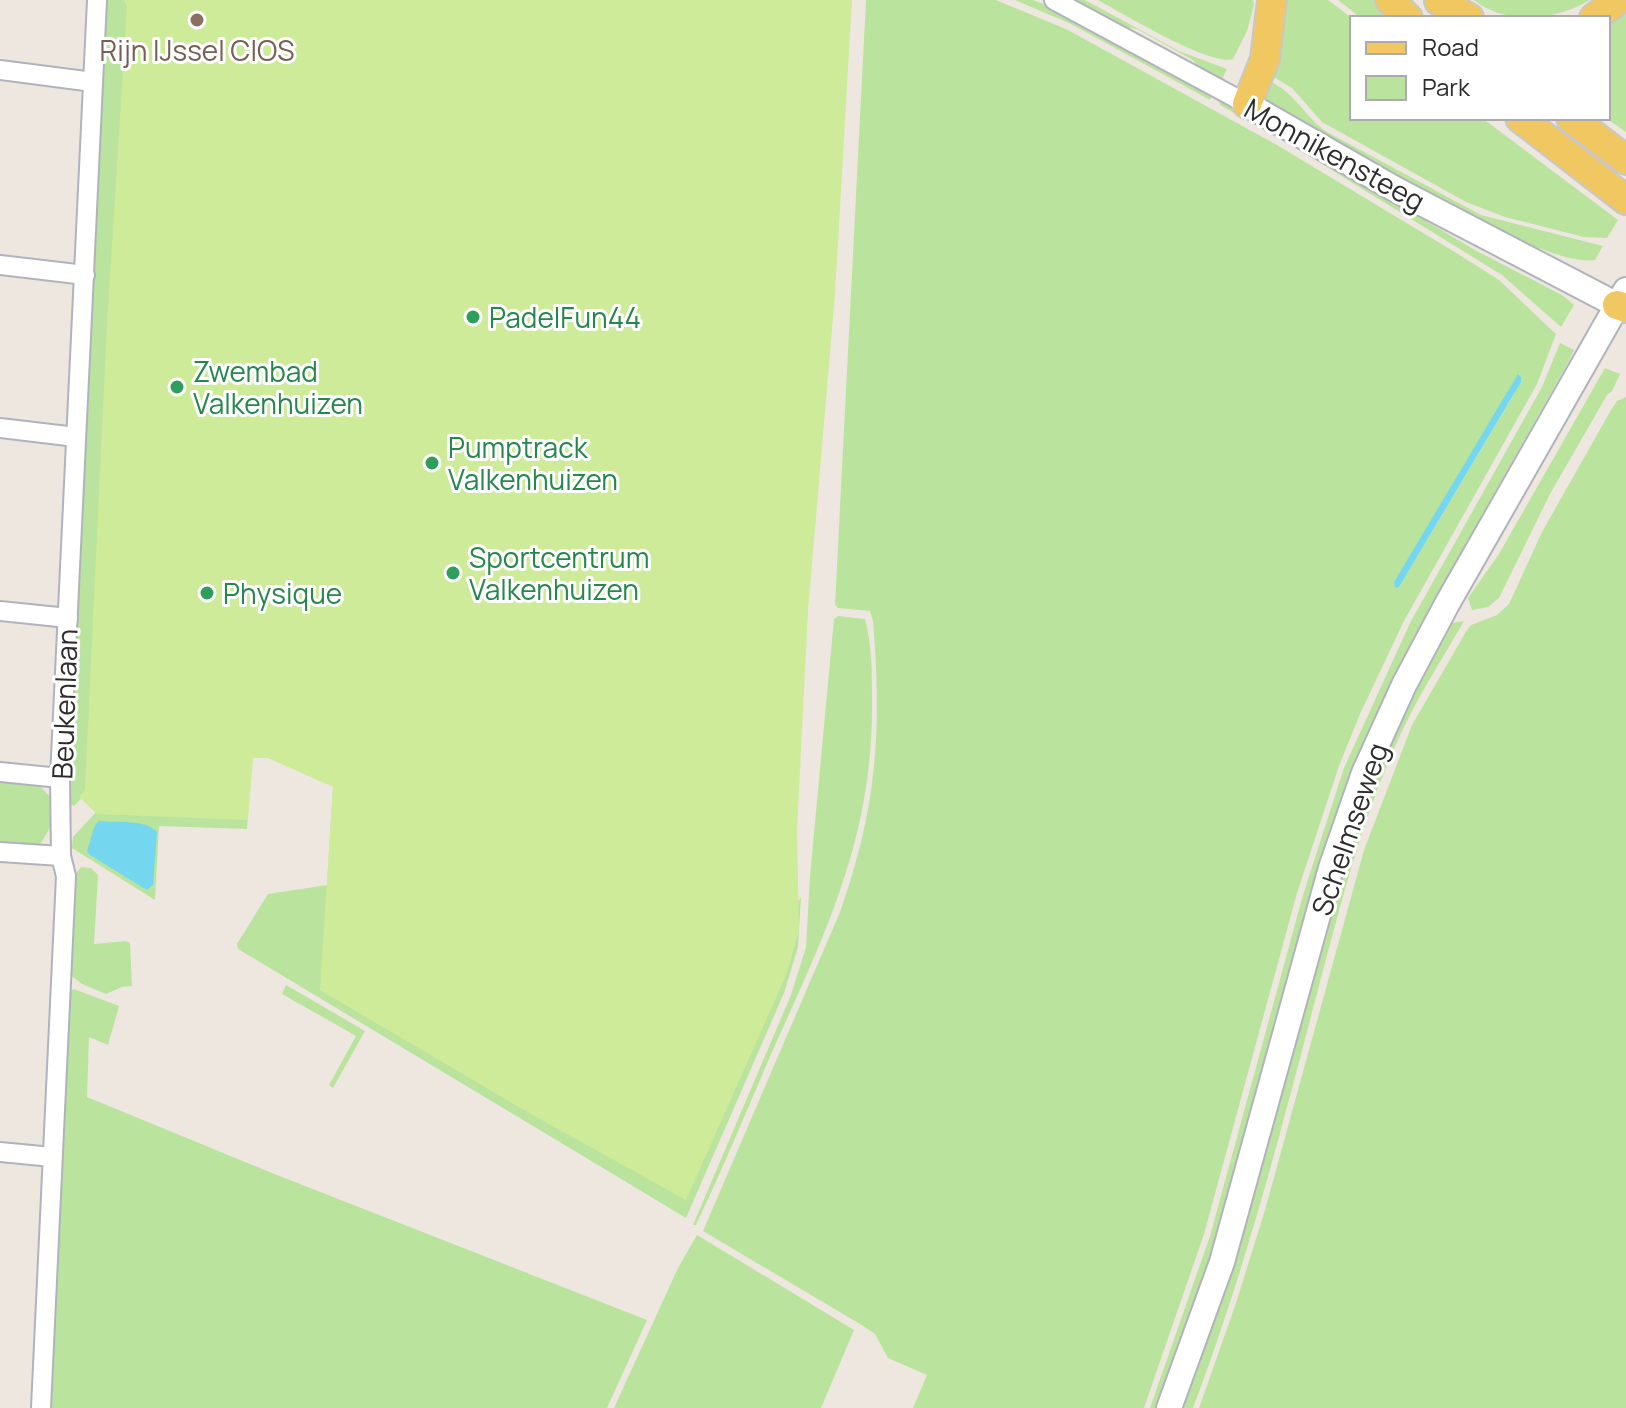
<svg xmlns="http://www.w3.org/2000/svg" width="1626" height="1408" viewBox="0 0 1626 1408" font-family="Manrope,sans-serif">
<rect width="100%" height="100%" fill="#eee7e0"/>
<g fill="#bae49d" fill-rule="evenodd">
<polygon points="105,0 139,0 91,789 74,806 68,803"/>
<path d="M866,0H996L1068,30L1277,145L1458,254L1499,280L1556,334L1537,384L1404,621L1360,714L1339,766L1297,893L1204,1234L1144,1408H913L927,1375L888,1358L875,1334L860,1324L703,1231L840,912C877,807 882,731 873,621L870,611L838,608L835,605ZM1522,379L1510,401L1399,587L1394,582Z"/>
<polygon points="1015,0 1033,0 1058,10 1212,95 1210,100 1071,24"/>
<polygon points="1072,0 1085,0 1179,51 1227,69 1221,81 1200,70 1193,60 1137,29 1120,26"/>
<path d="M1098,0H1253L1254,5L1247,31L1233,59C1211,67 1122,13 1098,0Z"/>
<polygon points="1278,0 1328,0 1352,18 1352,118 1482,118 1618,220 1607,238 1584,237 1505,217 1466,202 1322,122 1292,88 1267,73"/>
<polygon points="1338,0 1378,0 1395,18 1361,18"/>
<path d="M1474,0H1590C1557,20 1506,26 1474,0Z"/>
<polygon points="1626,0 1626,132 1606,118 1608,18"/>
<path d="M1265,80C1293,88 1304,117 1327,132L1481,215L1603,246L1595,260C1540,270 1323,135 1266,102L1263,91Z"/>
<polygon points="1218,98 1475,250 1562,295 1574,305 1561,327 1502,275 1278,137 1220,105"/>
<polygon points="1560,343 1574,350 1570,359 1440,589 1395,678 1234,1192 1162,1408 1150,1408 1210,1236 1303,895 1344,768 1410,623 1542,387"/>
<polygon points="1605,368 1620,374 1612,391 1607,395 1550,494 1499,598 1488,607 1472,610 1468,598 1499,554"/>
<polygon points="1626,397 1626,1408 1199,1408 1236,1303 1265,1210 1364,850 1412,725 1467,630 1471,625 1497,615 1509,604 1542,532 1611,410 1617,401"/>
<path d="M838,616L865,619C872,645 872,672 872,698C874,835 827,930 772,1052C747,1110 723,1168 696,1225H693L791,995L806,947L810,876L834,619Z"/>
<path d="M1464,621C1445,654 1424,687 1407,721C1361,814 1337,920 1310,1020C1276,1151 1241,1281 1193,1408H1181L1364,800C1391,739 1419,681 1452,623Z"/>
<polygon points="252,757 247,829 159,826 155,900 72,848 73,837 98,810"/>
<polygon points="0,779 43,784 42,788 51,798 50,828 39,846 0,843"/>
<polygon points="333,787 794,908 801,897 798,947 784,993 686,1218 238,949 237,944 268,894 327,885"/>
<polygon points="81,867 91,868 98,875 94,944 126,941 130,943 132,986 122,987 106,994 82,984 69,974 74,877"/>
<polygon points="286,985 365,1031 333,1088 329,1085 356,1036 282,994"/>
<polygon points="74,989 119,1006 108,1045 89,1037 87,1097 277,1175 647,1320 607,1408 48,1408 68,993"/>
<polygon points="697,1235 854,1330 821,1408 614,1408 678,1268"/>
</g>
<polygon fill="#ceeb99" points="124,0 852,0 835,294 808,611 797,830 799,930 787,973 686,1200 531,1114 320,990 333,787 268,758 253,758 248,820 97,814 79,797 85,790 107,325 127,6"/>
<g fill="#74d6ef">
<polygon points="1518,374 1521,377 1521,382 1399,587 1395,588 1394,582"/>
<path d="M99,821C116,823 145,819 157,832L153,885L147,890L90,855L87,851L95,825Z"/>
</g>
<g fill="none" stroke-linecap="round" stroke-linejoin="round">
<defs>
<g id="street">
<polyline points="1054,0 1247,104"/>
<polyline points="0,70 93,82"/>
<polyline points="0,265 85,275"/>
<polyline points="0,428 76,437"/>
<polyline points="0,611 68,618"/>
<polyline points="0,772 60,778"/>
<polyline points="0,852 61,856"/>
<polyline points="0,1152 52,1157"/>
<polyline points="41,1408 66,876 61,856 60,778 97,0"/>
</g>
<g id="secondary">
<polyline points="1247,104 1393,188 1617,305"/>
<polyline points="1169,1408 1222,1262 1331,868 1364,773 1404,685 1447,604 1626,290"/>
</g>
<g id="primary">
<polyline points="1390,0 1408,18"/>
<polyline points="1439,1 1469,18"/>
<polyline points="1594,18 1618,0"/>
<polyline points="1247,104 1265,59 1272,0"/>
<polyline points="1520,118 1626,200"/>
<polyline points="1571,118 1626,160"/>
<polyline points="1617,305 1626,308"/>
</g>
</defs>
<use href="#street" stroke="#b0b3bd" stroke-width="22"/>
<use href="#secondary" stroke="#b0b3bd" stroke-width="28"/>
<use href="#primary" stroke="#c8c8c8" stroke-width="32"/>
<use href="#street" stroke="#fff" stroke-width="18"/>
<use href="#secondary" stroke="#fff" stroke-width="24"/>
<use href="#primary" stroke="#f1c762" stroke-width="28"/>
</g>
<circle fill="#8d6e63" stroke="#fff" stroke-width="3" cx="197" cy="20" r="8"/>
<g fill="#2e9e5b" stroke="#fff" stroke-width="3">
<circle cx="473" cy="317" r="8"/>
<circle cx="177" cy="387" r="8"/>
<circle cx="432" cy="463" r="8"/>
<circle cx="453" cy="573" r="8"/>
<circle cx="207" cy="593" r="8"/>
</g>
<g text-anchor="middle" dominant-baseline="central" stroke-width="6" stroke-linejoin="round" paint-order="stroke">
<g font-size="28" fill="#785e54" stroke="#fff">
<text x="197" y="50">Rijn IJssel CIOS</text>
</g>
<g font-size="28" fill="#2d2d2d" stroke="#fff">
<text transform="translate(1335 154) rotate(29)">Monnikensteeg</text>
<text transform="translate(64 704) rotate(-88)">Beukenlaan</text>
<text transform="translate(1349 829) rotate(-71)">Schelmseweg</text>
</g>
<g font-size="28" fill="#27864d" stroke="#fff" text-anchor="start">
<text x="489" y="317">PadelFun44</text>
<text x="193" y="371">Zwembad<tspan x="193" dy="32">Valkenhuizen</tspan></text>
<text x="448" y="447">Pumptrack<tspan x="448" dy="32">Valkenhuizen</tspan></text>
<text x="469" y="557">Sportcentrum<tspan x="469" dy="32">Valkenhuizen</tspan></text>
<text x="223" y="593">Physique</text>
</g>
</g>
<rect x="1350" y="16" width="260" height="104" fill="#ffffff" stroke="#ababab" stroke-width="2"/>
<rect x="1366" y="42" width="40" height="12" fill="#f1c762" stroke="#ababab" stroke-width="2"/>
<text x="1422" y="56" font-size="24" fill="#2d2d2d">Road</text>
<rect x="1366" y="76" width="40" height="24" fill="#bae49d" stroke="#ababab" stroke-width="2"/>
<text x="1422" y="96" font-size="24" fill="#2d2d2d">Park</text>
</svg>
